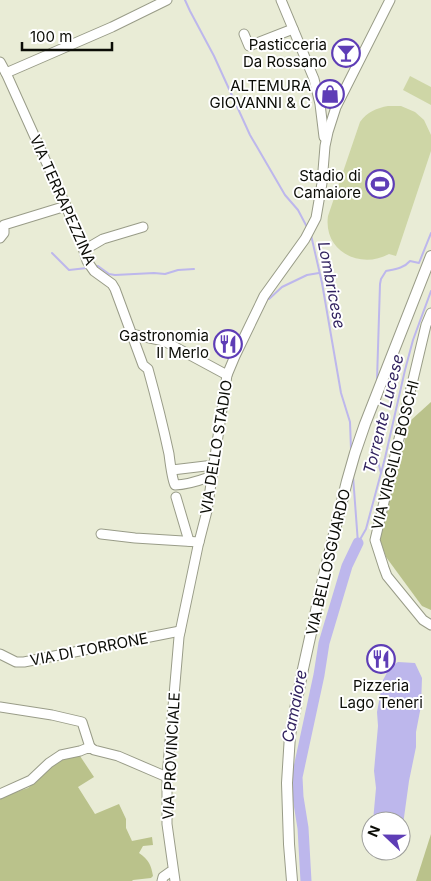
<svg xmlns="http://www.w3.org/2000/svg" width="431" height="881" viewBox="0 0 431 881" font-family="Inter,sans-serif">
<rect width="100%" height="100%" fill="#e9ecd6"/>
<g fill="#ced6a6">
<polygon points="410,76 431,87 431,105 403,90"/>
<path d="M388,106H401L415,112L424,120L431,135V151L396,256L389,254C360,270 323,251 328,216L360,122C367,112 377,108 388,106Z"/>
</g>
<g fill="#bac28b">
<polygon points="431,402 431,610 422,606 386,557 379,537 410,421"/>
<path d="M78,753L94,777L78,787L95,814L119,804L126,819V828L132,841L152,837L153,845L143,846L139,853C149,860 151,865 153,876L151,878L133,880L132,881H0V798L13,793L28,788L39,779L48,768L66,757Z"/>
<polygon points="431,834 431,881 416,881"/>
</g>
<polygon fill="#bdb7ec" points="398,662 415,663 422,678 421,706 416,732 416,747 409,781 402,832 401,832 401,821 373,821 376,788 374,771 378,726 377,712 383,680 390,667"/>
<g fill="none" stroke-linecap="round" stroke-linejoin="round">
<g stroke="#bdb7ec" stroke-width="2">
<polyline points="185,0 190,11 214,56 250,135 285,195 298,210 308,229"/>
<polyline points="311,235 322,283 341,393 350,422 351,449"/>
<polyline points="52,253 69,270 87,268"/>
<polyline points="94,267 98,266 109,274 115,275 154,273 165,274 178,270 194,269"/>
<polyline points="269,299 282,287 307,275 319,273"/>
<path d="M377,380L380,284L381,279L386,271C396,269 404,268 410,261L419,263L431,233"/>
<polyline points="377,458 381,473"/>
<polyline points="353,476 358,543"/>
<polyline points="358,543 366,529 385,458 405,370 413,340 431,291"/>
</g>
<polyline stroke="#bdb7ec" stroke-width="11" points="306,881 303,828 298,797 297,777 319,675 324,643 347,566 358,543"/>
<defs>
<g id="minor">
<polyline points="281,0 314,79 320,104 324,137"/>
<polyline points="244,34 249,46 293,29"/>
<path d="M0,62L6,73L66,206L83,248L87,261L94,271L112,284L115,289L143,365L148,369C156,398 163,426 169,454C170,462 172,479 175,485C188,485 201,480 212,476"/>
<polyline points="6,73 112,27 167,0"/>
<polyline points="0,238 4,233 4,225 66,206"/>
<polyline points="83,248 91,246 103,239 143,227"/>
<polyline points="431,313 426,325 375,540 384,568 387,576 423,620 431,625"/>
<polyline points="131,334 164,341 227,375"/>
<polyline points="172,470 214,465"/>
<polyline points="176,497 189,541"/>
<polyline points="101,534 135,538 199,542"/>
<polyline points="0,654 16,662 24,662 180,631"/>
<polyline points="0,707 52,715 82,722 90,747"/>
<polyline points="0,794 31,780 49,763 61,755 80,751 90,747 94,750 118,756 167,777"/>
<polyline points="162,881 163,877 170,872 173,872"/>
<polyline points="175,881 167,824 167,777 179,637 198,546 207,511 227,375 235,356 264,296 305,239 316,218 322,183 325,146 328,132 336,107 390,0"/>
</g>
<polyline id="major" points="292,881 289,844 287,783 290,735 303,669 323,579 347,481 355,453 365,424 431,256"/>
</defs>
<use href="#minor" stroke="#999c88" stroke-width="11"/>
<use href="#major" stroke="#999c88" stroke-width="12"/>
<use href="#minor" stroke="#fff" stroke-width="9"/>
<use href="#major" stroke="#fff" stroke-width="10"/>
</g>
<defs>
<symbol id="bar-ring" viewBox="-11 -11 22 22"><circle r="9.5" fill="#fff" stroke="#5e3db6" stroke-width="1.5"/><path d="M-6-5H6L.8 .8V4.5H3.5V6h-7V4.5H-.8V.8Z" fill="#5e3db6"/></symbol>
<symbol id="shop-ring" viewBox="-11 -11 22 22"><circle r="9.5" fill="#fff" stroke="#5e3db6" stroke-width="1.5"/><path d="M-5-2.5h2.3a2.7 3.5 0 0 1 5.4 0H5L5.5 6h-11ZM-1.5-2.5h3a1.5 2.3 0 0 0-3 0Z" fill="#5e3db6"/></symbol>
<symbol id="stadium-ring" viewBox="-11 -11 22 22"><circle r="9.5" fill="#fff" stroke="#5e3db6" stroke-width="1.5"/><path d="M0-5a6.5 5 0 1 0 0 10a6.5 5 0 1 0 0-10ZM-3.5-1.8h7v3.6h-7Z" fill="#5e3db6"/></symbol>
<symbol id="restaurant-ring" viewBox="-11 -11 22 22"><circle r="9.5" fill="#fff" stroke="#5e3db6" stroke-width="1.5"/><path d="M-5-6h1v4h1v-4h1v4h1v-4h1v5L-1.5 .5V6h-2V.5L-5-1ZM5-6V6H3V1.5H1.5Q1.5-4 5-6Z" fill="#5e3db6"/></symbol>
</defs>
<g fill-rule="evenodd">
<use href="#bar-ring" x="330" y="37" width="32" height="32"/>
<use href="#shop-ring" x="314" y="78" width="32" height="32"/>
<use href="#stadium-ring" x="364" y="168" width="32" height="32"/>
<use href="#restaurant-ring" x="212" y="328" width="32" height="32"/>
<use href="#restaurant-ring" x="365" y="643" width="32" height="32"/>
</g>
<g text-anchor="middle" dominant-baseline="central" stroke-width="4" stroke-linejoin="round" paint-order="stroke">
<g font-size="15" fill="#0b0c06" stroke="#fff" text-anchor="end">
<text x="327" y="44">Pasticceria<tspan x="327" dy="17">Da Rossano</tspan></text>
<text x="311" y="85">ALTEMURA<tspan x="311" dy="17">GIOVANNI &amp; C</tspan></text>
<text x="361" y="175">Stadio di<tspan x="361" dy="17">Camaiore</tspan></text>
<text x="209" y="335">Gastronomia<tspan x="209" dy="17">Il Merlo</tspan></text>
<text x="381" y="685" text-anchor="middle">Pizzeria<tspan x="381" dy="17">Lago Teneri</tspan></text>
</g>
<g font-size="15" fill="#0b0c06" stroke="#fff">
<text transform="translate(63 200) rotate(66)">VIA TERRAPEZZINA</text>
<text transform="translate(216 447) rotate(-81)">VIA DELLO STADIO</text>
<text transform="translate(395 455) rotate(-76)">VIA VIRGILIO BOSCHI</text>
<text transform="translate(328 562) rotate(-77)">VIA BELLOSGUARDO</text>
<text transform="translate(89 649) rotate(-11)">VIA DI TORRONE</text>
<text transform="translate(171 756) rotate(-87)">VIA PROVINCIALE</text>
</g>
<g font-size="16" font-style="italic" fill="#2e1f5d" stroke="#fff">
<text transform="translate(332 285) rotate(79)">Lombricese</text>
<text transform="translate(383 414) rotate(-76)">Torrente Lucese</text>
<text transform="translate(294 706) rotate(-79)">Camaiore</text>
</g>
</g>
<g transform="translate(386 836) rotate(292)"><circle r="24" fill="#ffffff" stroke="#9d9e9b"/>
<path d="M0-4L9 19L0 12L-9 19Z" fill="#5e3db6"/>
<text y="-8" font-size="14" font-weight="bold" text-anchor="middle" fill="#0b0c06">N</text>
</g>
<path d="M22 42v8h90v-8" fill="none" stroke="#0b0c06" stroke-width="2.5"/>
<text x="30" y="42" font-size="15" fill="#0b0c06" stroke="#ffffff" stroke-width="4" paint-order="stroke">100 m</text>
</svg>
